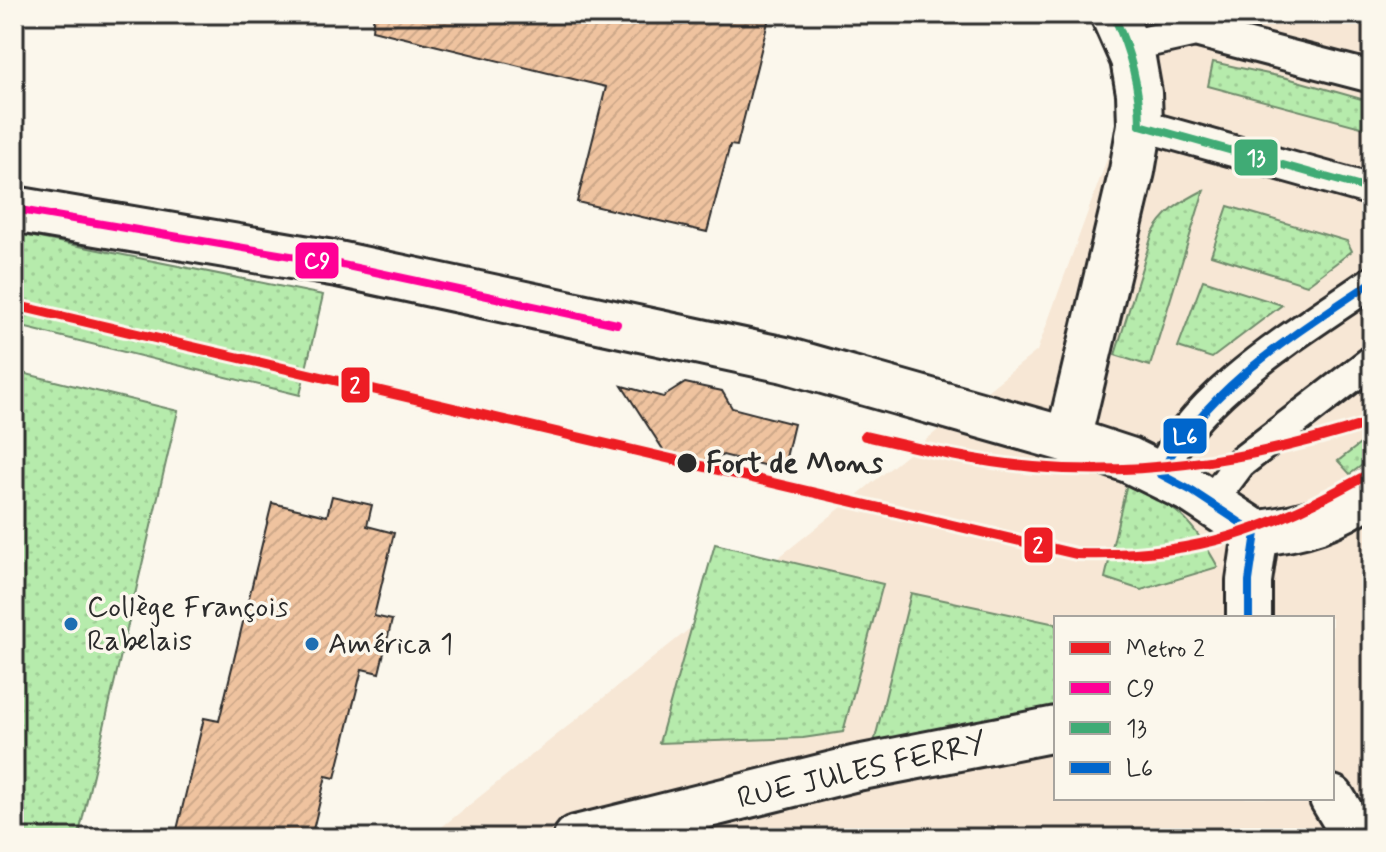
<svg xmlns="http://www.w3.org/2000/svg" width="1386" height="852" viewBox="0 0 1386 852" font-family="Mynerve,sans-serif">
<defs>
<pattern id="grass-dots" width="8" height="8" patternUnits="userSpaceOnUse" patternTransform="scale(2)"><rect width="8" height="8" fill="#b6ebac"/><path d="M2 2h.1M6 6h.1" fill="none" stroke="#9dca94" stroke-width="1.8" stroke-linecap="round"/></pattern>
<pattern id="building-hatch" width="6" height="6" patternUnits="userSpaceOnUse" patternTransform="scale(2)"><rect width="6" height="6" fill="#efc39f"/><path d="M-1 1l2-2M0 6l6-6M5 7l2-2" fill="none" stroke="#cda889"/></pattern>
</defs>
<rect width="100%" height="100%" fill="#fbf7ec"/>
<filter id="ink" filterUnits="userSpaceOnUse"><feTurbulence type="fractalNoise" baseFrequency=".0125" numOctaves="2"/><feDisplacementMap in="SourceGraphic" scale="16" xChannelSelector="R" yChannelSelector="G"/><feConvolveMatrix kernelMatrix="1 2 1 2 8 2 1 2 1" color-interpolation-filters="sRGB"/></filter>
<g filter="url(#ink)">
<path fill="#f7e7d5" fill-rule="evenodd" d="M1160,14H1372V838H428L1037,351ZM1056,618H1332V798H1056Z"/>
<g fill="url(#grass-dots)" stroke="#708b6c" stroke-width="2">
<polygon points="1213,62 1287,78 1372,102 1372,130 1208,86"/>
<path d="M1204,190L1150,366L1115,355L1152,235C1164,211 1181,202 1204,190Z"/>
<polygon points="1228,206 1347,241 1352,251 1307,285 1211,255"/>
<polygon points="14,233 323,295 300,395 14,325"/>
<polygon points="1203,280 1282,305 1212,358 1178,347"/>
<polygon points="14,371 178,411 78,838 14,838"/>
<polygon points="1372,435 1372,458 1350,474 1338,461"/>
<path d="M1127,483C1175,505 1192,519 1218,567L1141,590L1105,578Z"/>
<polygon points="715,544 883,584 843,732 803,738 659,743"/>
<polygon points="911,593 1056,624 1056,715 872,751"/>
</g>
<g fill="url(#building-hatch)" stroke="#2b2b2b" stroke-width="2">
<polygon points="374,14 770,14 737,146 730,145 707,232 577,202 606,87 372,30"/>
<polygon points="685,383 722,391 732,408 794,424 783,470 723,455 704,465 668,457 622,386 663,397"/>
<polygon points="332,496 372,505 367,526 394,533 374,616 392,620 379,673 362,669 335,778 326,776 311,838 175,838 204,718 219,721 272,503 327,516"/>
</g>
<g fill="none" stroke-linecap="round" stroke-linejoin="round">
<defs>
<g id="lane">
<polyline points="1128,46 1195,31 1372,77"/>
<polyline points="1140,125 1372,190"/>
<path d="M1160,474C1193,394 1302,331 1372,282"/>
<polyline points="1210,503 1240,463 1372,361"/>
</g>
<g id="street">
<polyline points="1068,440 1132,171 1140,125 1139,93 1133,59 1113,14"/>
<polyline points="1249,618 1249,581 1256,533"/>
<polyline points="1332,798 1356,838"/>
<polyline points="576,838 857,768 1056,729"/>
</g>
<path id="secondary" d="M14,209L338,264L785,360L1068,440L1129,460L1192,491L1256,533C1301,529 1336,518 1372,491"/>
</defs>
<use href="#lane" stroke="#2b2b2b" stroke-width="36"/>
<use href="#street" stroke="#2b2b2b" stroke-width="50"/>
<use href="#secondary" stroke="#2b2b2b" stroke-width="50"/>
<use href="#lane" stroke="#fbf7ec" stroke-width="30"/>
<use href="#street" stroke="#fbf7ec" stroke-width="44"/>
<use href="#secondary" stroke="#fbf7ec" stroke-width="44"/>
<defs>
<polyline id="bus-1" points="14,209 338,264 617,324"/>
<g id="bus-2">
<path d="M1113,14C1130,50 1140,85 1140,125"/>
<polyline points="1140,125 1372,190"/>
</g>
<path id="bus-3" d="M1249,618V581L1256,533L1192,491L1160,474C1207,387 1292,336 1372,282"/>
</defs>
<use href="#bus-1" stroke="#fbf7ec" stroke-width="14"/>
<use href="#bus-2" stroke="#fbf7ec" stroke-width="14"/>
<use href="#bus-3" stroke="#fbf7ec" stroke-width="14"/>
<use href="#bus-1" stroke="#ff0096" stroke-width="8"/>
<use href="#bus-2" stroke="#40ab75" stroke-width="8"/>
<use href="#bus-3" stroke="#06c" stroke-width="8"/>
<defs>
<g id="metro-1">
<path d="M14,305L1076,554C1197,558 1268,530 1372,472"/>
<path d="M865,436C921,449 977,462 1034,467C1150,477 1262,458 1372,422"/>
</g>
</defs>
<use href="#metro-1" stroke="#fbf7ec" stroke-width="16"/>
<use href="#metro-1" stroke="#ed1d24" stroke-width="10"/>
</g>
</g>
<circle fill="#2b2b2b" stroke="#fbf7ec" stroke-width="3" cx="687" cy="463" r="11"/>
<g fill="#1f6fb2" stroke="#fbf7ec" stroke-width="3">
<circle cx="71" cy="624" r="8"/>
<circle cx="312" cy="644" r="8"/>
</g>
<g text-anchor="middle" dominant-baseline="central" stroke-width="7" stroke-linejoin="round" paint-order="stroke">
<g font-size="30" font-weight="bold" fill="#2b2b2b" stroke="#fbf7ec" text-anchor="start">
<text x="706" y="463">Fort de Mons</text>
</g>
<g font-size="30" fill="#2b2b2b" stroke="#fbf7ec" text-anchor="start">
<text x="87" y="607">Collège François<tspan x="87" dy="34">Rabelais</tspan></text>
<text x="328" y="644">América 1</text>
</g>
<g font-size="30" fill="#2b2b2b" stroke="#fbf7ec">
<text transform="translate(862 771) rotate(-13)">RUE JULES FERRY</text>
</g>
</g>
<g stroke="#fbf7ec" stroke-width="3">
<rect x="1233" y="138" width="46" height="39" rx="8" fill="#40ab75"/>
<rect x="294" y="241" width="46" height="39" rx="8" fill="#ff0096"/>
<rect x="340" y="366" width="31" height="38" rx="8" fill="#ed1d24"/>
<rect x="1162" y="417" width="46" height="38" rx="8" fill="#06c"/>
<rect x="1023" y="526" width="31" height="38" rx="8" fill="#ed1d24"/>
</g>
<g font-size="22" text-anchor="middle" font-weight="bold" fill="#fff">
<text x="1256" y="165">13</text>
<text x="317" y="268">C9</text>
<text x="355" y="393">2</text>
<text x="1185" y="444">L6</text>
<text x="1038" y="553">2</text>
</g>
<rect width="1386" height="852" fill="none" stroke="#fbf7ec" stroke-width="48"/>
<rect x="24" y="24" width="1338" height="804" fill="none" stroke="#2b2b2b" stroke-width="3" filter="url(#ink)"/>
<rect x="1054" y="616" width="280" height="184" fill="#fbf7ec" stroke="#a8a59f" stroke-width="2"/>
<rect x="1070" y="642" width="40" height="12" fill="#ed1d24" stroke="#a8a59f" stroke-width="2"/>
<text x="1126" y="656" font-size="24" fill="#2b2b2b">Metro 2</text>
<rect x="1070" y="682" width="40" height="12" fill="#ff0096" stroke="#a8a59f" stroke-width="2"/>
<text x="1126" y="696" font-size="24" fill="#2b2b2b">C9</text>
<rect x="1070" y="722" width="40" height="12" fill="#40ab75" stroke="#a8a59f" stroke-width="2"/>
<text x="1126" y="736" font-size="24" fill="#2b2b2b">13</text>
<rect x="1070" y="762" width="40" height="12" fill="#0066cc" stroke="#a8a59f" stroke-width="2"/>
<text x="1126" y="776" font-size="24" fill="#2b2b2b">L6</text>
</svg>
